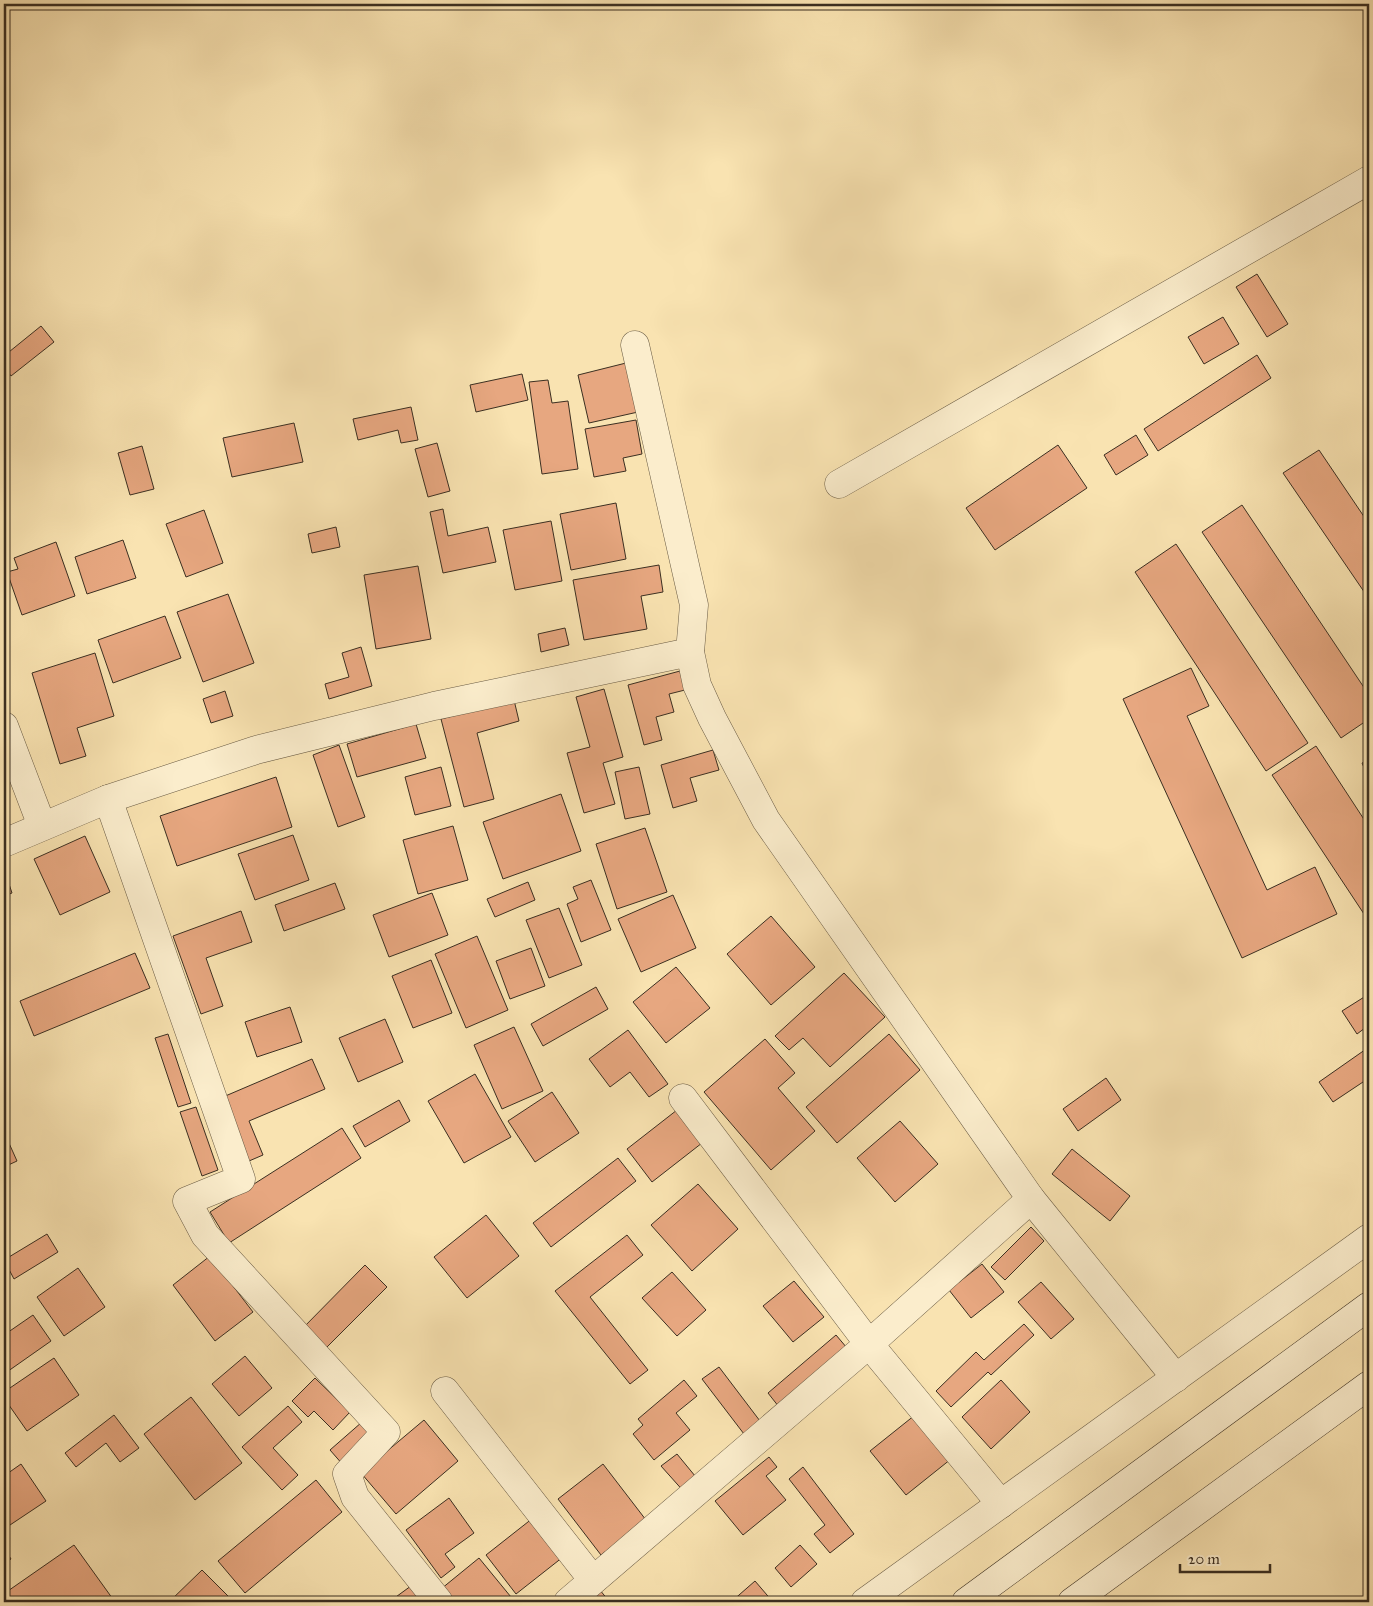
<svg xmlns="http://www.w3.org/2000/svg" width="1373" height="1606" viewBox="0 0 1373 1606" font-family="'IM FELL Great Primer',serif">
<rect width="100%" height="100%" fill="#f9e3b1"/>
<filter id="stains"><feTurbulence type="fractalNoise" baseFrequency=".004" numOctaves="4"/><feColorMatrix values="0 0 0 0 .2 0 0 0 0 .09 0 0 0 0 .02 0 0 0 .5 -.17"/></filter>
<radialGradient id="worn" r=".72"><stop offset=".6" stop-color="#630" stop-opacity="0"/><stop offset="1" stop-color="#630" stop-opacity=".3"/></radialGradient>
<g fill="#e7a780" stroke="#3b2f21">
<polygon points="1257,274 1288,324 1267,337 1236,287"/>
<polygon points="1223,317 1239,344 1204,364 1188,337"/>
<polygon points="41,326 54,342 11,376 4,366 4,356"/>
<polygon points="1257,355 1271,378 1158,451 1144,429"/>
<polygon points="626,363 638,412 589,423 578,375"/>
<polygon points="522,374 528,400 476,412 470,385"/>
<polygon points="548,380 552,403 568,401 578,469 542,474 529,382"/>
<polygon points="411,407 418,440 401,443 398,430 358,440 353,419"/>
<polygon points="636,420 642,454 623,458 626,471 594,477 585,429"/>
<polygon points="294,423 303,462 232,477 223,438"/>
<polygon points="1136,435 1148,455 1116,475 1104,455"/>
<polygon points="437,443 450,491 428,497 415,449"/>
<polygon points="1058,445 1087,488 995,550 966,508"/>
<polygon points="142,446 154,489 130,495 118,453"/>
<polygon points="1319,450 1369,524 1369,599 1283,473"/>
<polygon points="616,503 626,559 571,570 560,514"/>
<polygon points="1242,505 1369,695 1369,719 1341,738 1202,532"/>
<polygon points="443,509 448,536 488,527 496,562 443,573 430,512"/>
<polygon points="204,510 223,563 186,577 166,524"/>
<polygon points="551,521 562,581 515,590 503,530"/>
<polygon points="336,527 340,547 312,553 308,534"/>
<polygon points="123,540 136,578 87,594 75,557"/>
<polygon points="56,542 75,596 22,615 7,572 18,569 14,558"/>
<polygon points="1176,544 1308,743 1266,771 1135,572"/>
<polygon points="659,565 663,592 641,596 647,629 584,640 573,580"/>
<polygon points="418,566 431,639 376,649 364,575"/>
<polygon points="228,594 254,663 203,682 177,612"/>
<polygon points="165,616 181,658 113,683 98,640"/>
<polygon points="565,628 569,645 541,652 538,634"/>
<polygon points="361,647 372,686 329,699 325,684 349,677 342,653"/>
<polygon points="95,653 114,716 77,728 86,756 60,764 32,673"/>
<polygon points="1191,668 1209,706 1187,716 1267,890 1315,867 1337,914 1242,958 1123,699"/>
<polygon points="680,671 685,690 669,694 674,712 656,717 662,740 644,745 628,685"/>
<polygon points="604,689 623,757 603,763 615,804 584,813 567,753 590,747 576,697"/>
<polygon points="225,691 233,716 211,723 203,699"/>
<polygon points="514,700 519,721 477,733 494,799 464,807 441,719"/>
<polygon points="416,724 426,758 357,777 347,744"/>
<polygon points="339,745 365,817 338,827 313,755"/>
<polygon points="1316,746 1369,827 1369,910 1364,914 1272,775"/>
<polygon points="713,750 719,770 690,778 697,801 673,808 661,765"/>
<polygon points="1369,760 1369,779 1362,763"/>
<polygon points="441,767 451,806 415,815 405,777"/>
<polygon points="639,767 650,814 625,819 615,772"/>
<polygon points="276,777 292,827 177,866 160,816"/>
<polygon points="561,794 581,851 503,879 483,822"/>
<polygon points="453,826 468,880 418,894 403,840"/>
<polygon points="645,828 667,892 617,909 596,844"/>
<polygon points="293,835 309,880 255,900 238,854"/>
<polygon points="85,836 110,892 60,915 34,859"/>
<polygon points="4,869 12,893 4,896"/>
<polygon points="591,880 611,930 581,942 567,904 578,899 573,887"/>
<polygon points="528,882 535,900 495,917 487,899"/>
<polygon points="335,883 345,909 284,931 275,905"/>
<polygon points="432,893 448,935 389,957 373,915"/>
<polygon points="673,895 696,948 641,972 618,919"/>
<polygon points="559,908 582,965 549,978 526,920"/>
<polygon points="241,911 252,942 206,958 223,1006 201,1014 173,936"/>
<polygon points="771,916 815,967 771,1005 727,954"/>
<polygon points="477,936 508,1010 466,1028 435,954"/>
<polygon points="531,948 545,986 510,999 496,961"/>
<polygon points="135,953 150,988 34,1036 20,1001"/>
<polygon points="431,960 452,1013 413,1028 392,976"/>
<polygon points="676,967 710,1008 666,1043 633,1002"/>
<polygon points="844,973 885,1017 830,1067 803,1038 789,1050 775,1036"/>
<polygon points="596,987 608,1009 543,1046 531,1024"/>
<polygon points="1369,994 1369,1025 1357,1034 1342,1011"/>
<polygon points="290,1007 302,1042 257,1057 245,1022"/>
<polygon points="385,1019 403,1062 358,1082 339,1038"/>
<polygon points="514,1027 543,1091 502,1109 474,1045"/>
<polygon points="628,1030 668,1084 649,1097 630,1072 610,1087 589,1059"/>
<polygon points="168,1034 191,1103 178,1107 155,1038"/>
<polygon points="889,1034 920,1070 837,1143 806,1107"/>
<polygon points="765,1039 795,1073 778,1088 815,1131 771,1170 704,1092"/>
<polygon points="1369,1047 1369,1078 1333,1102 1319,1082"/>
<polygon points="312,1059 325,1089 249,1121 263,1155 249,1161 223,1097"/>
<polygon points="475,1074 511,1137 464,1163 428,1101"/>
<polygon points="1106,1078 1121,1100 1078,1131 1063,1109"/>
<polygon points="552,1092 579,1133 535,1162 508,1121"/>
<polygon points="399,1100 410,1121 365,1147 353,1126"/>
<polygon points="196,1107 218,1170 202,1176 180,1112"/>
<polygon points="677,1110 702,1143 652,1182 627,1149"/>
<polygon points="900,1121 938,1164 895,1202 857,1158"/>
<polygon points="342,1128 361,1158 229,1243 210,1212"/>
<polygon points="4,1132 17,1161 4,1167"/>
<polygon points="1072,1149 1130,1196 1110,1221 1052,1174"/>
<polygon points="618,1158 636,1181 551,1247 533,1223"/>
<polygon points="698,1184 738,1229 692,1271 651,1225"/>
<polygon points="486,1215 519,1256 467,1298 434,1257"/>
<polygon points="1031,1227 1044,1241 1005,1280 991,1267"/>
<polygon points="47,1234 58,1252 14,1279 4,1260"/>
<polygon points="627,1235 643,1255 590,1297 648,1370 630,1384 555,1291"/>
<polygon points="210,1256 253,1312 215,1341 173,1285"/>
<polygon points="982,1264 1004,1292 971,1318 949,1290"/>
<polygon points="365,1265 387,1287 322,1352 301,1330"/>
<polygon points="78,1268 105,1307 64,1336 37,1297"/>
<polygon points="672,1272 706,1310 677,1336 642,1298"/>
<polygon points="794,1281 824,1317 793,1342 763,1306"/>
<polygon points="1041,1282 1074,1319 1051,1339 1018,1302"/>
<polygon points="33,1315 51,1341 4,1374 4,1335"/>
<polygon points="1024,1324 1034,1335 991,1375 988,1372 951,1407 936,1391 976,1352 984,1360"/>
<polygon points="836,1335 847,1348 779,1407 768,1393"/>
<polygon points="245,1356 272,1388 239,1416 212,1384"/>
<polygon points="54,1358 79,1395 27,1431 4,1398 4,1392"/>
<polygon points="719,1367 760,1421 744,1434 702,1379"/>
<polygon points="315,1378 350,1412 333,1430 314,1411 308,1417 292,1401"/>
<polygon points="684,1380 697,1396 676,1413 690,1430 654,1460 633,1434 643,1425 638,1419"/>
<polygon points="1001,1380 1030,1412 991,1449 962,1417"/>
<polygon points="191,1397 242,1463 195,1500 144,1434"/>
<polygon points="288,1406 302,1422 273,1448 298,1475 282,1490 242,1447"/>
<polygon points="920,1411 956,1455 906,1495 870,1451"/>
<polygon points="114,1415 139,1448 120,1462 106,1443 76,1467 65,1453"/>
<polygon points="424,1420 458,1461 396,1514 361,1473"/>
<polygon points="362,1422 376,1438 344,1466 330,1450"/>
<polygon points="677,1454 700,1482 686,1494 661,1466"/>
<polygon points="769,1457 777,1467 766,1476 786,1500 743,1535 715,1501"/>
<polygon points="21,1464 46,1501 4,1529 4,1476"/>
<polygon points="603,1464 646,1520 601,1555 558,1499"/>
<polygon points="803,1467 854,1534 830,1553 814,1534 825,1525 789,1479"/>
<polygon points="316,1480 342,1512 245,1593 218,1561"/>
<polygon points="449,1498 474,1533 445,1554 455,1567 441,1578 406,1530"/>
<polygon points="533,1518 563,1557 516,1594 486,1555"/>
<polygon points="74,1545 115,1602 11,1602 5,1593"/>
<polygon points="800,1545 817,1564 791,1587 775,1568"/>
<polygon points="4,1548 11,1559 4,1564"/>
<polygon points="479,1558 511,1597 504,1602 452,1602 441,1589"/>
<polygon points="202,1570 234,1602 169,1602"/>
<polygon points="755,1581 773,1602 731,1602"/>
<polygon points="415,1583 430,1602 389,1602"/>
<polygon points="599,1589 609,1601 607,1602 583,1602"/>
</g>
<g fill="none" stroke-linecap="round" stroke-linejoin="round">
<defs>
<g id="minor">
<polyline points="839,484 1369,180"/>
<polyline points="4,726 42,826"/>
<polyline points="108,799 241,1179 187,1201 205,1235 386,1432 347,1474 355,1497 439,1602"/>
<polyline points="4,843 108,799 256,750 434,706 690,652 694,605 635,345"/>
<polyline points="683,1098 869,1344 1001,1504"/>
<polyline points="1031,1199 1176,1378"/>
<polyline points="445,1391 593,1580"/>
<polyline points="568,1602 869,1344 1031,1199 766,820 712,718 697,685 690,652"/>
<polyline points="865,1602 1369,1238"/>
</g>
<g id="secondary">
<polyline points="966,1602 1369,1306"/>
<polyline points="1072,1602 1369,1385"/>
</g>
</defs>
<use href="#minor" stroke="#6a5c45" stroke-width="29"/>
<use href="#secondary" stroke="#3b2f21" stroke-width="29"/>
<use href="#minor" stroke="#fbedcc" stroke-width="28"/>
<use href="#secondary" stroke="#fbedcc" stroke-width="28"/>
</g>
<rect width="1373" height="1606" fill="none" stroke="#f9e3b1" stroke-width="20"/>
<rect x="5" y="5" width="1363" height="1596" fill="none" stroke="#3b2f21" stroke-width="2.5"/>
<rect x="10" y="10" width="1353" height="1586" fill="none" stroke="#3b2f21"/>
<path d="M1180 1564v8h90v-8" fill="none" stroke="#3b2f21" stroke-width="2.5"/>
<text x="1188" y="1564" font-size="15" fill="#3b2f21" stroke="#fbedcc" stroke-width="4" paint-order="stroke">20 m</text>
<rect width="100%" height="100%" filter="url(#stains)"/>
<rect width="100%" height="100%" fill="url(#worn)"/>
</svg>
